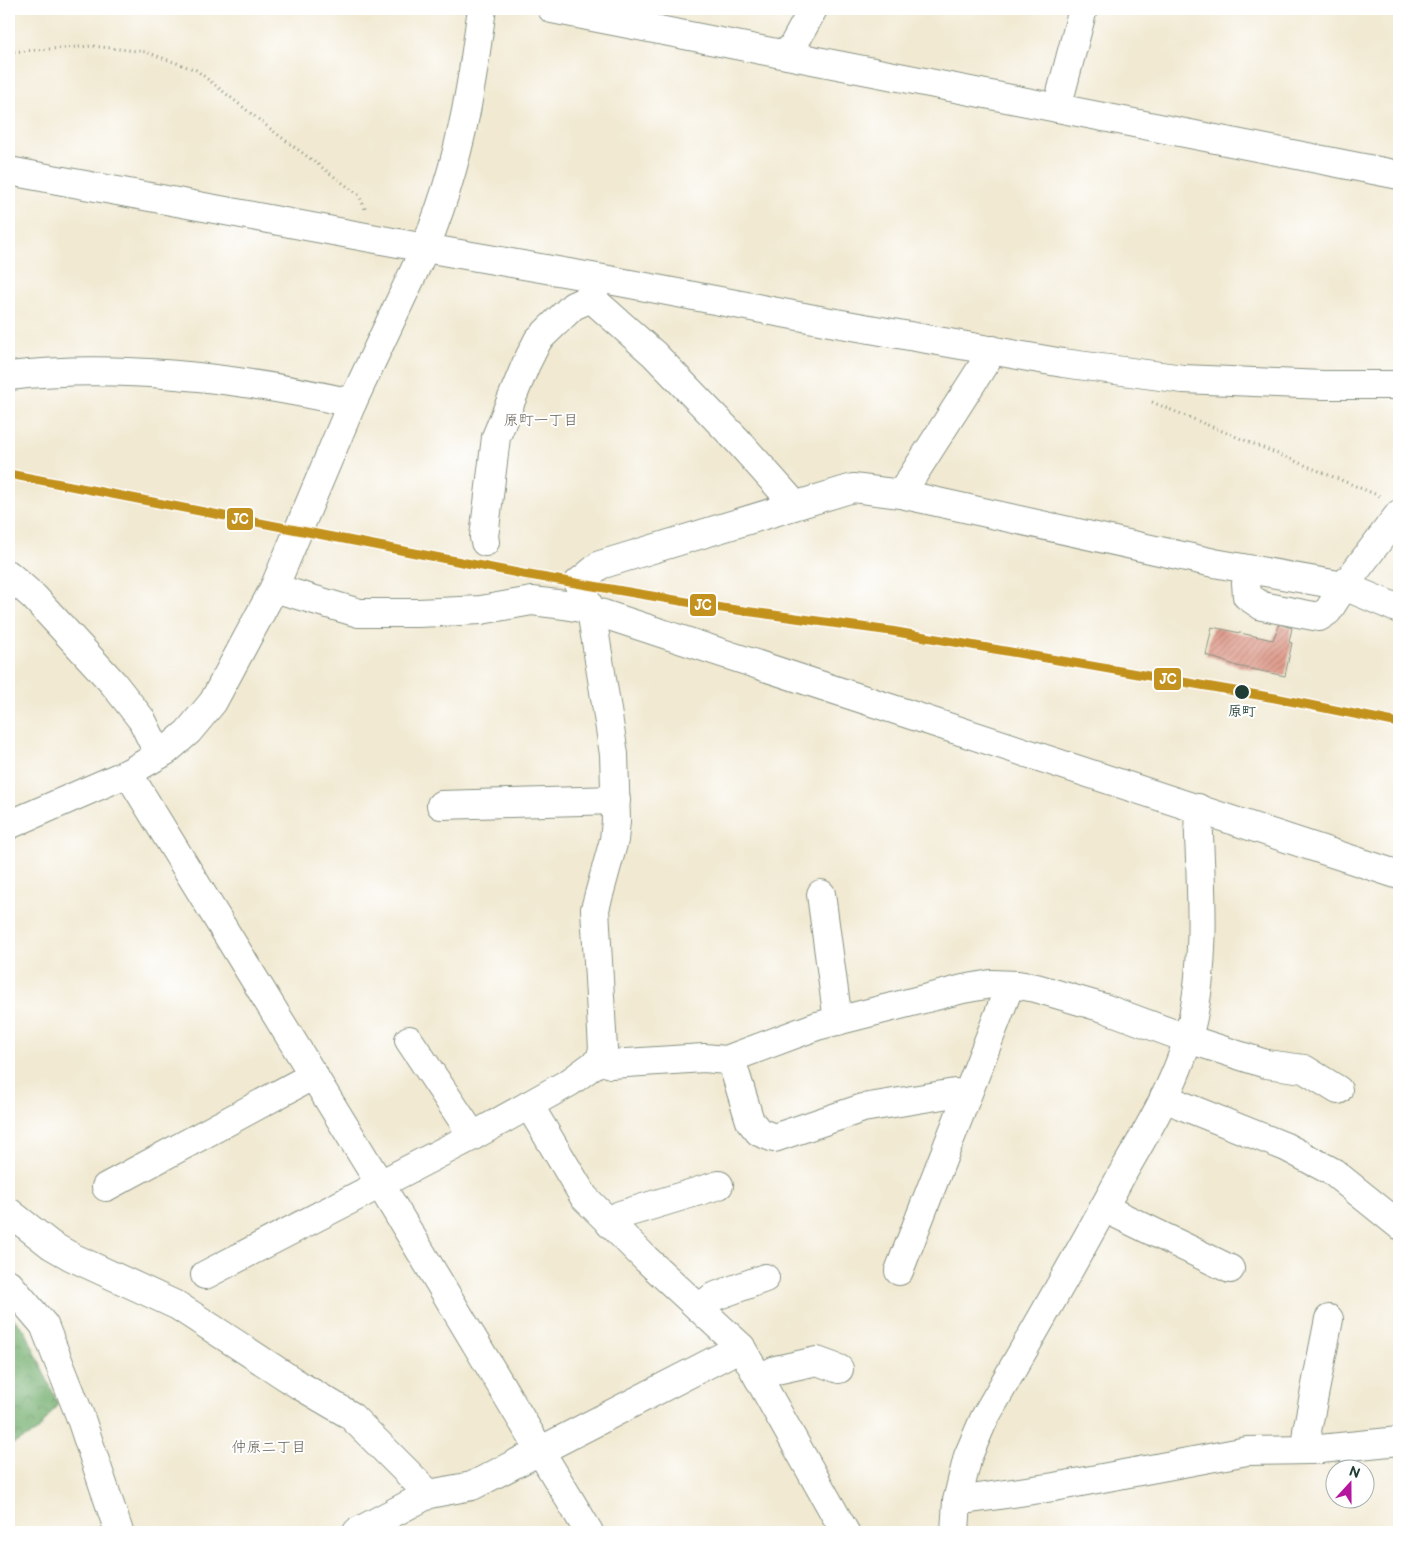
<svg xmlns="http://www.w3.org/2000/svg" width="1408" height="1541" viewBox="0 0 1408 1541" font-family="'Balsamiq Sans','Klee One',sans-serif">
<defs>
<pattern id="forest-crowns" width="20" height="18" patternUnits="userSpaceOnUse" patternTransform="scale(1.25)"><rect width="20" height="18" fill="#72ad6d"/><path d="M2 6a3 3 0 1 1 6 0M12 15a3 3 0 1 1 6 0" fill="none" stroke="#5d8e5a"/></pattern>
<pattern id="building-hatch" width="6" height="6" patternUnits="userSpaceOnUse" patternTransform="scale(1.25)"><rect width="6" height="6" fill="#e19f90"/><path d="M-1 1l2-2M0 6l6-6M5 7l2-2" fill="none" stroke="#b68376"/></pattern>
</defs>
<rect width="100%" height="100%" fill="#fff"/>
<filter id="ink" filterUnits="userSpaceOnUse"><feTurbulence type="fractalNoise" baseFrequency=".02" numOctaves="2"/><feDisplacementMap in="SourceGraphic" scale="10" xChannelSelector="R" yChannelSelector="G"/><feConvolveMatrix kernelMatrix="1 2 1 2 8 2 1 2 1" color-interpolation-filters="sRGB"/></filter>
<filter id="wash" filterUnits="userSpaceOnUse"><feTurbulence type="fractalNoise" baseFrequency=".0096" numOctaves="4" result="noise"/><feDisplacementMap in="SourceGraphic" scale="20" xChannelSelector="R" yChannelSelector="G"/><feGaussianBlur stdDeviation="1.12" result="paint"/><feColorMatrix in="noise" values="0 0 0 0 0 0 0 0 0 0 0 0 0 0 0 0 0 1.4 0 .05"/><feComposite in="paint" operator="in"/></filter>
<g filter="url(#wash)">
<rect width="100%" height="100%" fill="#f1e9d2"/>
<polygon fill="url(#forest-crowns)" stroke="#487550" points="9,1313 26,1332 58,1404 37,1432 9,1446"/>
<g id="blocks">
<polygon fill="url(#building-hatch)" points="1279,624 1292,628 1289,642 1292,643 1285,676 1237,666 1206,655 1212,627 1273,640"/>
</g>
</g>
<g filter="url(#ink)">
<use href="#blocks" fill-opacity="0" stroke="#889383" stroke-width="1"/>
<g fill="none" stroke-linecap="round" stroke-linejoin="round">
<defs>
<g id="minor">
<polyline points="552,9 1399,175"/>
<polyline points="788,55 813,9"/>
<polyline points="1057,108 1083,9"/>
<polyline points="591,298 654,354 737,440 788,497 793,506"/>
<path d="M9,376C123,363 240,378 352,403"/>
<polyline points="901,494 993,350"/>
<polyline points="485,542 484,537 496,437 526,364 538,340 573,306 591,298"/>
<polyline points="1251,570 1246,583 1247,596 1262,606 1319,617 1328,611 1344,586 1399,609"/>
<polyline points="9,575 34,597 113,683 142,720 159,755"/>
<polyline points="274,588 359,613 418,613 481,610 532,601 565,605 591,610 1399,875"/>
<polyline points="128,773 380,1184 589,1532"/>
<polyline points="441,805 616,800"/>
<path d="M9,825L128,773L166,751L188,732L213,702L274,588L352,403L425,248C446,197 461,143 470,89C475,62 478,35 482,9"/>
<polyline points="821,894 838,1021"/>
<polyline points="409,1040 473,1136"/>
<polyline points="731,1059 750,1121 759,1132 774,1138 863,1108 955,1093 966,1097"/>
<polyline points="600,1060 611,1064 704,1058 726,1060 817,1026 963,989 991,984 1018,985 1036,988 1104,1008 1188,1039 1266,1064 1304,1069 1338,1090"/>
<polyline points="1164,1097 1181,1105 1286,1147 1333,1172 1399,1225"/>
<polyline points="529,1105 584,1197 646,1259 741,1347 845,1532"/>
<polyline points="106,1187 314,1075"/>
<polyline points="1104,1208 1230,1269"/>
<polyline points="9,1212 51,1245 72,1257 178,1306 299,1385 350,1415 429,1494"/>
<polyline points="610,1224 620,1215 719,1185"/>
<polyline points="899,1271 1010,985"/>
<polyline points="205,1275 473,1136 529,1105 570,1082 600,1060 603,1049 595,909 614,840 616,821 614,754 591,610 578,583 600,565 853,488 901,494 1214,563 1344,586 1399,514"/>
<polyline points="9,1284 44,1325 80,1416 119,1532"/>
<polyline points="699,1308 713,1297 765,1278"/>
<polyline points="759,1378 776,1370 817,1361 839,1369"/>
<polyline points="1310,1450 1307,1431 1329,1319"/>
<polyline points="957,1501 1054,1487 1247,1451 1310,1450 1399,1441"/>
<polyline points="357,1532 429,1494 472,1486 741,1347"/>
<path d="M955,1532L957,1501L968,1456L984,1419C1030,1338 1077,1258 1121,1176C1147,1131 1180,1077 1191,1026C1208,955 1200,880 1198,808"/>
</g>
<polyline id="major" points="9,171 425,248 609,280 830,322 1063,363 1183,379 1324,385 1399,385"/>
</defs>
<use href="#minor" stroke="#889383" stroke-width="30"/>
<use href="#major" stroke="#889383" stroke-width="30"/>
<g stroke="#889383" stroke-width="3" stroke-dasharray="1 4" stroke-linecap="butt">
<polyline points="9,52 92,46 146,52 196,70 277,134 359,195 366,211"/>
<polyline points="1152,402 1382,497"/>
</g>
<use href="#minor" stroke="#fff" stroke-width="28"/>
<use href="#major" stroke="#fff" stroke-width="28"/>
<defs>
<polyline id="rail-1" points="9,474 523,574 722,608 891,631 1275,698 1399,723"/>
</defs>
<use href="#rail-1" stroke="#fff" stroke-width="12"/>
<use href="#rail-1" stroke="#c3921f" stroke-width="9"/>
</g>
</g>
<circle fill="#1f3d34" stroke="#fff" stroke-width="2" cx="1242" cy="692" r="8"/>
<g text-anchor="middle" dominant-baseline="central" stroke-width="4" stroke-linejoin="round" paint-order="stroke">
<g font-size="14" font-weight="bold" fill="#1f3d34" stroke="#fff">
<text x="1242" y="711">原町</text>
</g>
<g font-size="15" fill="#635f54" stroke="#fff">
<text x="541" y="420">原町一丁目</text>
<text x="269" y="1447">仲原二丁目</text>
</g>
</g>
<g stroke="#fff" stroke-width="2">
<rect x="226" y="507" width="28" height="24" rx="5" fill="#c3921f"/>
<rect x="689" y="593" width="28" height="24" rx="5" fill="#c3921f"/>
<rect x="1153" y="667" width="29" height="24" rx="5" fill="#c3921f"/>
</g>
<g font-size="14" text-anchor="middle" font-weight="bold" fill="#fff">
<text x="240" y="524">JC</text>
<text x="703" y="610">JC</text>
<text x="1168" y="684">JC</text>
</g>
<rect width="1408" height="1541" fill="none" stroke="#fff" stroke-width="30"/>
<g transform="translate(1350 1484) rotate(21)"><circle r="24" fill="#ffffff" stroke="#a5b1ae"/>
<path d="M0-4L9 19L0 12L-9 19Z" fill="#b5179e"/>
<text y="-8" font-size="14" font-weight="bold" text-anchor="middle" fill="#1f3d34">N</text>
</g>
</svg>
